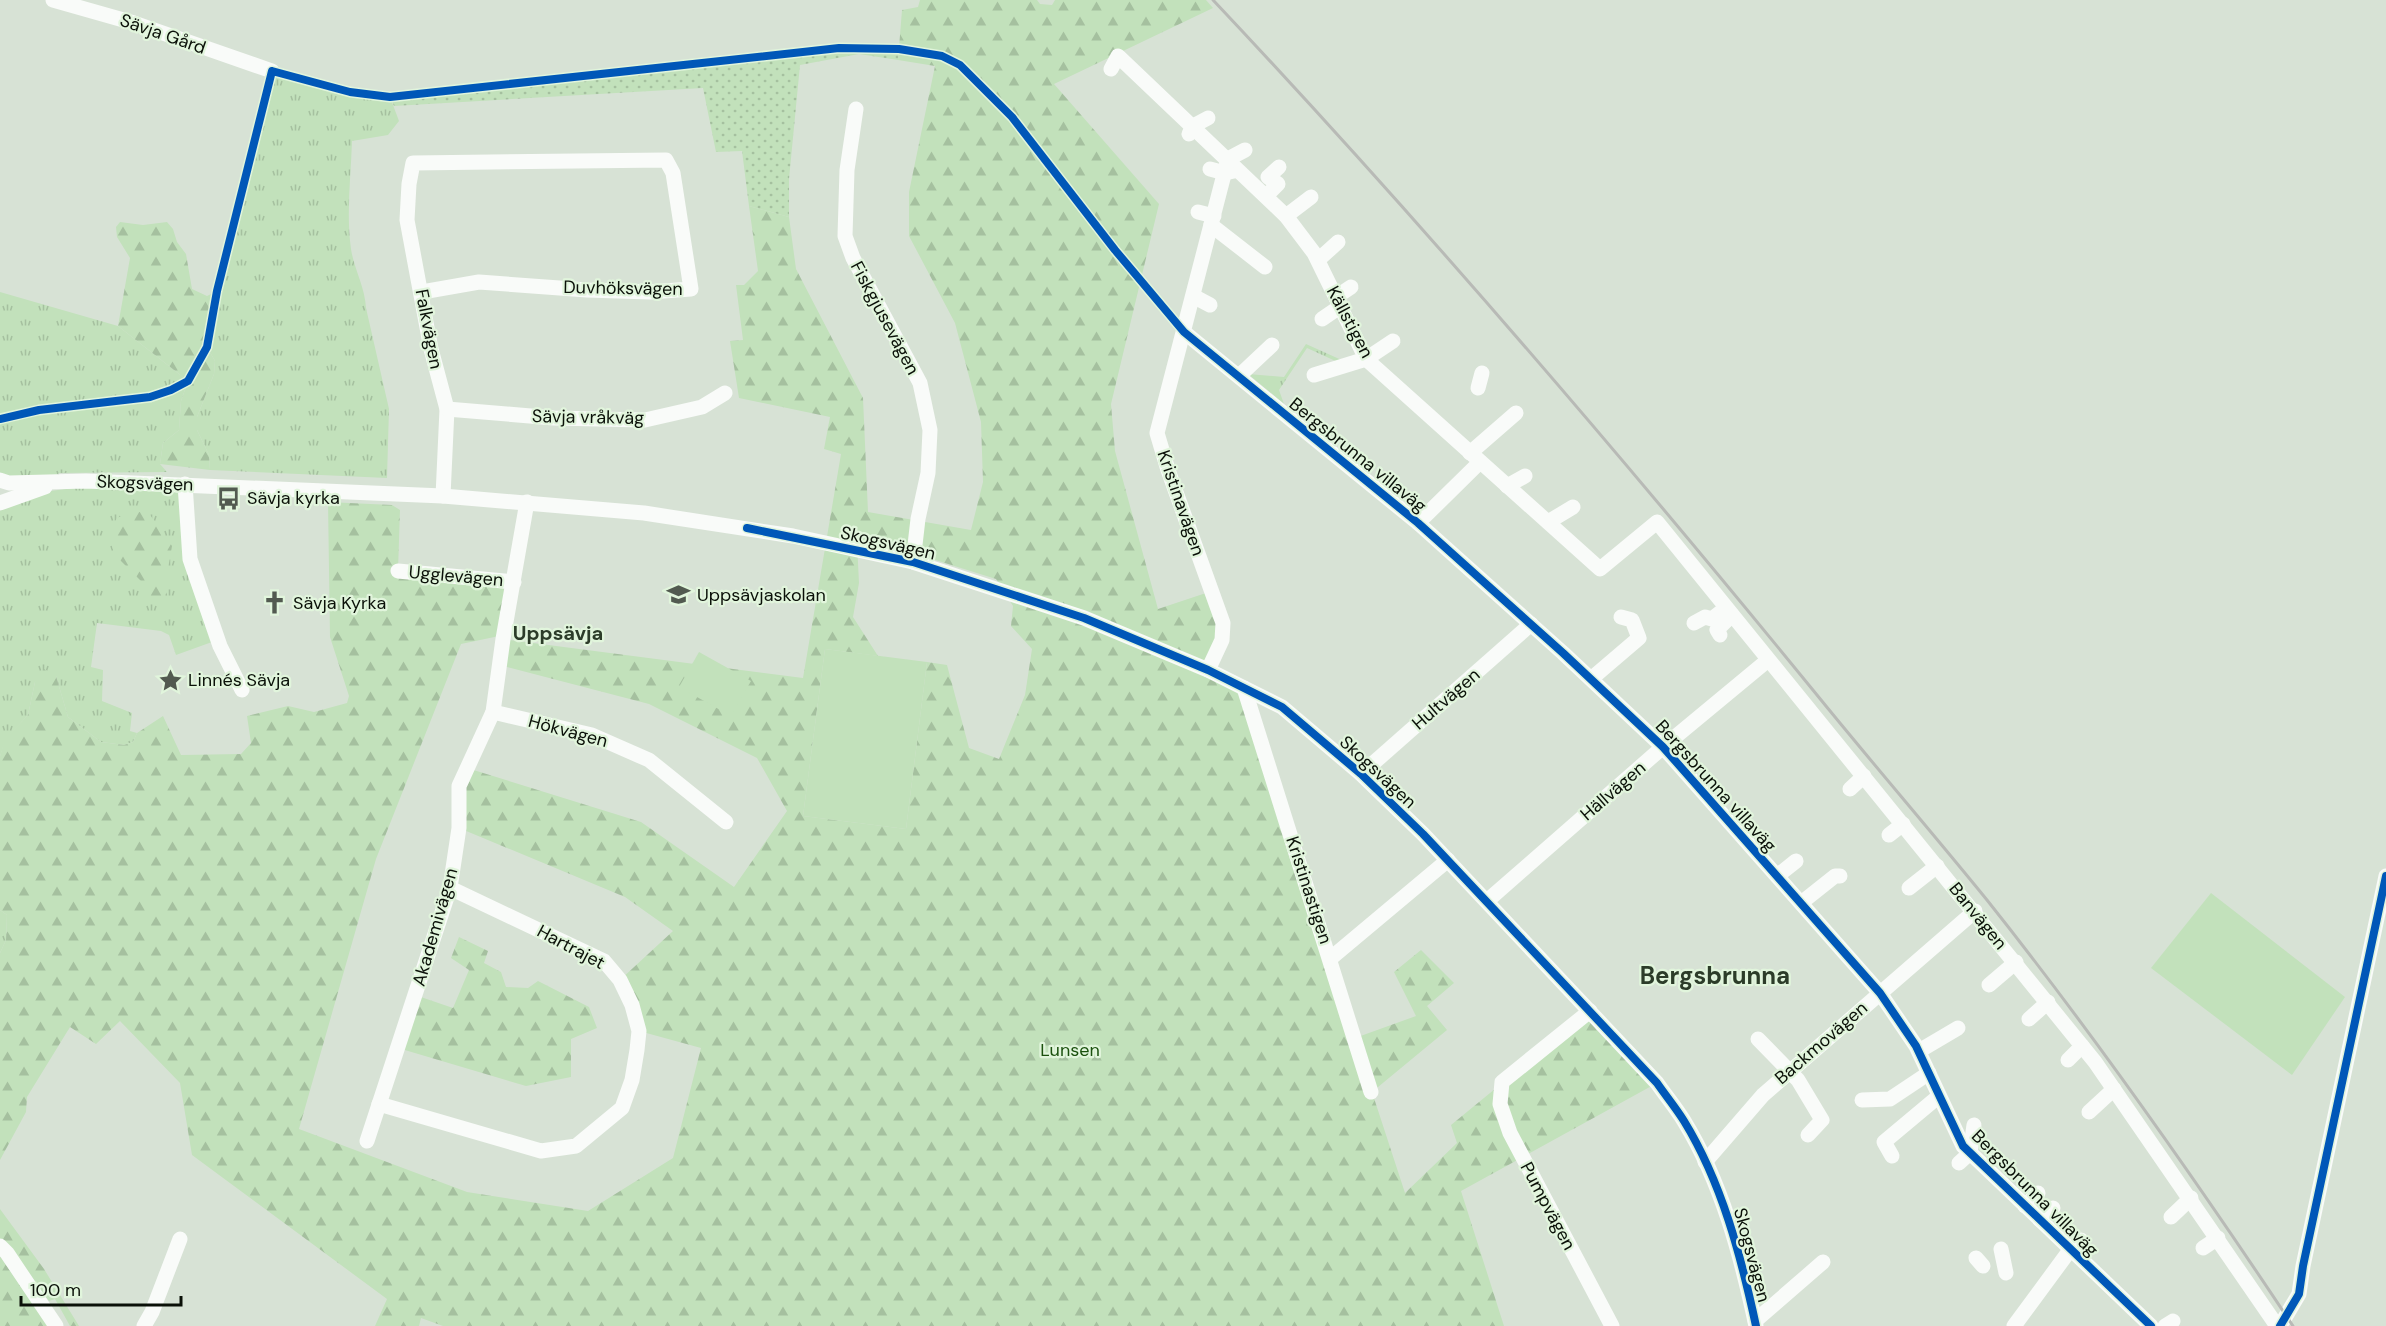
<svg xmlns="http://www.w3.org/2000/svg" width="2386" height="1326" viewBox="0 0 2386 1326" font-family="'DM Sans',sans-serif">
<defs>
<pattern id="grass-tufts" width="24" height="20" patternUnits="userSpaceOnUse" patternTransform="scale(1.5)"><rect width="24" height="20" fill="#c2e1bb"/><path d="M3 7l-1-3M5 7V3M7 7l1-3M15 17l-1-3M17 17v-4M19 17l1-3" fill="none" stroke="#a5c09f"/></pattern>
<pattern id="forest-firs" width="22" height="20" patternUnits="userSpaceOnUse" patternTransform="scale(1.5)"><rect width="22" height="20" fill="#c2e1bb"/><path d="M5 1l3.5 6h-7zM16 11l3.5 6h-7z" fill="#a5c09f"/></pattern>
<pattern id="park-dots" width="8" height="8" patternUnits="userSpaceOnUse" patternTransform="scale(1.5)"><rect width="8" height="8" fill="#c2e1bb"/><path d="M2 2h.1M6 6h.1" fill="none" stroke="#a5c09f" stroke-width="1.8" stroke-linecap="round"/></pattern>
</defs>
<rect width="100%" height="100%" fill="#d7e2d5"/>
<g fill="url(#grass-tufts)">
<path d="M272,71L350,92L390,97L399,121L388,135L352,141C351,176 346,214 351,249C354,269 365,287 366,308L389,409L387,478L210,470L209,455L197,430V417L214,374L215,361L207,347L217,291Z"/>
<polygon points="0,292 118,326 188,381 181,401 179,430 163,443 160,464 167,472 58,473 60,475 13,478 0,475"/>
<polygon points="1306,344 1346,362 1342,364 1307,348 1279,390 1284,404 1248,374 1284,377"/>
<polygon points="81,487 166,490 179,493 212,642 176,655 169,635 161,631 97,623 91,667 103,670 102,701 132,713 130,731 137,733 133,742 124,745 101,742 68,717 56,676 35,682 28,715 6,739 0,756 0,508 35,493"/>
<polygon points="0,910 7,915 6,940 0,953"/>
</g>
<g fill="url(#forest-firs)" fill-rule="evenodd">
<path d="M920,0H1037L1040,4L1052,5L1055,0H1206L1213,8L1054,84L1159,204L1111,404L1115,451L1158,609L1212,591L1223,623L1208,669L1244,688L1355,1038L1416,1016L1394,972L1421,950L1454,983L1427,1006L1447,1030L1372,1092L1405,1193L1457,1143L1451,1125L1590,1011L1657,1083L1461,1191L1504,1326H443L421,1318L419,1326H375L387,1299L192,1155L180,1083L120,1021L96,1044L70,1027L27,1097L26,1112L0,1160V953L6,940L7,915L0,910V756L5,739L28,715L35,682L44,669L56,676L68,717L101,742L124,745L133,742L137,733L163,716L181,755L241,754L251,743L247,716L288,706L314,712L347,703L349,696L330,637L328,502L392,505L400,510L398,571L514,582L504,635L461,644L376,859L299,1129L467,1192L588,1211L673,1158L701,1048L639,1031L620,980L673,931L625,897L459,828L467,768L641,822L734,887L787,811L757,758L649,704L499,665L503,639L803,678L841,454L824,449L830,417L739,398L730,341L743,340L736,285H744L758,271L749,206L789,217L796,269L863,398L868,512L971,530L983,482L981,422L955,323L909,236V192L935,66L898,60L902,10L918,7ZM857,542L913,553L996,579L1013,606L1011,626L1032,649L1025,695L999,759L969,748L947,665L927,662L906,829L803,816L825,649L878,656L853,617L859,583Z"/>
<polygon points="120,222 143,225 167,222 173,229 177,242 186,254 192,289 207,296 217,291 207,347 215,361 214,374 197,417 197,430 209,455 210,470 160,464 163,443 179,430 181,401 188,381 118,326 130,258 117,237 116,227"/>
<polygon points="130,512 148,512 172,546 169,563 161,580 167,592 162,600 155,601 148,595 148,584 141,581 114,554 109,533 117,518"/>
<polygon points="459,937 488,951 484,963 501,972 506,987 528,988 538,981 589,1007 597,1028 571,1039 571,1077 526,1086 398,1048 415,995 453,1008 469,970 451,958"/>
<polygon points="0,1209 44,1269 79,1326 70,1326 55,1299 49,1301 0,1240"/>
<polygon points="0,1256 48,1326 0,1326"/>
</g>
<polygon fill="url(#park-dots)" points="839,48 899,49 898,60 859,54 800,65 789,179 789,217 749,206 742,151 716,152 703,88 394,106 390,97"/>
<g fill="#c2e1bb">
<polygon points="825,649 927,662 906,829 803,816"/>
<polygon points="699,652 751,681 731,716 679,687"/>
<polygon points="2211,893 2345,997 2292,1075 2151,968"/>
</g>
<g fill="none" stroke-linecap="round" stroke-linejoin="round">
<g stroke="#f9fbf9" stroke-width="15">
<polyline points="53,0 134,23 272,71"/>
<polyline points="1111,69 1118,56 1286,216 1314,253 1366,359 1600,569 1657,522 2095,1062 2277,1326"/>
<polyline points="856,109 847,170 845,236 853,258 920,383 930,430 928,473 918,519 913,562"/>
<polyline points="1189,134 1193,126 1208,118"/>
<polyline points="1210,169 1225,173 1234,171"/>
<polyline points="1266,196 1278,184 1268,177 1279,167"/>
<polyline points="1198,212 1214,216"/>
<polyline points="1286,216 1311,197"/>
<polyline points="1211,225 1265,267"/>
<polyline points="1318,260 1338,242"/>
<polyline points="422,292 479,282 587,290 650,292 691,289 673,173 666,160 413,163 409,184 407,220 431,349 447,409 443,496"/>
<polyline points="1193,296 1210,305"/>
<polyline points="1336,297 1351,287"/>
<polyline points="1322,319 1341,306"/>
<polyline points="1184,332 1418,523 1563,653 1663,747 1880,993 1916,1046 1963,1146 2151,1326"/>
<polyline points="1314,375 1366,359 1393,341"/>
<polyline points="1239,376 1272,345"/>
<polyline points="1478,388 1482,373"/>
<polyline points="447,409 554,418 645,420 702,407 725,393"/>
<polyline points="1470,453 1516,413"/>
<path d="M0,480L9,483L86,481L443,496L644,513L793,536L913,562L1084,618L1208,670L1282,707L1361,774L1423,834L1657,1083C1666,1096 1676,1108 1684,1121C1722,1183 1741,1256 1756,1326"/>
<polyline points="185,484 190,559 220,646 242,690"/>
<polyline points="1507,486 1525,476"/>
<polyline points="0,503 45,487"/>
<polyline points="1548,522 1573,507"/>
<polyline points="1418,523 1480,462"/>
<polyline points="398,571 514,582"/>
<polyline points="1694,623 1705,617 1712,619 1726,608"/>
<polyline points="1720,635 1717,630 1732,615"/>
<polyline points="1208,670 1222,640 1223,623 1168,470 1157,433 1228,159 1245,150"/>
<polyline points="1591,679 1639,638 1632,620 1621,617"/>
<polyline points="1244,688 1371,1092"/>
<polyline points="493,712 592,735 649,760 726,822"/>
<polyline points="1361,774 1531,624"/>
<polyline points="1850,789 1864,776"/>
<polyline points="1889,835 1903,824"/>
<polyline points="1777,876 1796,861"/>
<polyline points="1909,888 1937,866"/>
<polyline points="1487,901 1663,747 1768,660"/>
<polyline points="1801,903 1835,876 1840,876"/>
<polyline points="1331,958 1448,860"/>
<polyline points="1989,985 2016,962"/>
<polyline points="1590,1011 1502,1082 1500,1104 1510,1133 1612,1326"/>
<polyline points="2029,1019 2048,1002"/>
<polyline points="1758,1039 1798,1080 1822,1120 1808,1135"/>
<polyline points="1919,1051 1958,1028"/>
<polyline points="2068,1060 2082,1046"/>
<polyline points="1862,1100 1890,1099 1929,1073"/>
<polyline points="379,1104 541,1151 576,1146 622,1108 632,1080 637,1050 639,1031 632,1005 620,980 604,961 450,888"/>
<polyline points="2089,1112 2114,1089"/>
<polyline points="367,1141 450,888 459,828 459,786 493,712 503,639 527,502"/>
<polyline points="1892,1156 1884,1142 1939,1096"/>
<polyline points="1705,1162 1763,1095 1975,911"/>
<polyline points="1959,1163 1970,1153 1974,1125"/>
<polyline points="2025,1206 2038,1193"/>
<polyline points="2171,1217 2191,1198"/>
<polyline points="2040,1220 2053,1208"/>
<polyline points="0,1246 7,1253 56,1326"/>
<polyline points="2203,1248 2218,1238"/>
<polyline points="2001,1249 2006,1273"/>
<polyline points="1976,1258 1983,1266"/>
<polyline points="1755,1321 1823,1262"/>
<polyline points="144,1326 152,1312 180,1239"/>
<polyline points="2014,1326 2070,1250 2081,1240"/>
<polyline points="2165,1326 2173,1321"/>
<polyline points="2280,1326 2299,1294 2303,1266 2386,876"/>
</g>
<path stroke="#b8bab6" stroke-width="3" d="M1213,0C1423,223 1623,457 1817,695C1873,764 1931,831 1987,900C2096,1037 2196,1180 2293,1326"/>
<defs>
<g id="cycleway">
<polyline points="0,419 39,410 150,397 171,390 188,381 207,347 217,291 272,71 350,92 390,97 839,48 899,49 942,56 960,65 1012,117 1115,250 1184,332 1418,523 1563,653 1663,747 1880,993 1916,1046 1963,1146 2151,1326"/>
<path d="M747,528L913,562L1084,618L1208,670L1282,707L1361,774L1423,834L1657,1083C1666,1096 1676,1108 1684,1121C1722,1183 1741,1256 1756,1326"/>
<polyline points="2280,1326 2299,1294 2303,1266 2386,876"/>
</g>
</defs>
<use href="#cycleway" stroke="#e1f5dc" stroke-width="11"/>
<use href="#cycleway" stroke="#0057b8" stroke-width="8"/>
</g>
<defs>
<symbol id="bus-bare" viewBox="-9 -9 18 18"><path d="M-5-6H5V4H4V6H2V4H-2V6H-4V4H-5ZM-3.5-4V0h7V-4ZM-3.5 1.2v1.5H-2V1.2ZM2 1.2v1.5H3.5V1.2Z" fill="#525a50" stroke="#e1f5dc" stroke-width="2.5" paint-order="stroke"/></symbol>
<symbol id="school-bare" viewBox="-9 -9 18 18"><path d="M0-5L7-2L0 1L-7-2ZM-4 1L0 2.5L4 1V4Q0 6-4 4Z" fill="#525a50" stroke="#e1f5dc" stroke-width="2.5" paint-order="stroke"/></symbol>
<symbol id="church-bare" viewBox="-9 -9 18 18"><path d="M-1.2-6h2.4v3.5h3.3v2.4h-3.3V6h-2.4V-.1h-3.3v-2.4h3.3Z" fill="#525a50" stroke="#e1f5dc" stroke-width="2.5" paint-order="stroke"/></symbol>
<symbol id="sight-bare" viewBox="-9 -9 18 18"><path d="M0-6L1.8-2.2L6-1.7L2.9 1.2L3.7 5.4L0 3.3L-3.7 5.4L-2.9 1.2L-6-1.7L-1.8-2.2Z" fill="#525a50" stroke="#e1f5dc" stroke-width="2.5" paint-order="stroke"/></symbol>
</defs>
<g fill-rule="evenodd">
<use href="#bus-bare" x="212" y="482" width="33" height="33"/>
<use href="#school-bare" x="662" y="578" width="33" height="33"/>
<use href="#church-bare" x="258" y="586" width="33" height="33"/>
<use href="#sight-bare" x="154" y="664" width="33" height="33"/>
</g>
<g text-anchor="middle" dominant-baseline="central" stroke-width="4.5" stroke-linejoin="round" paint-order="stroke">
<g font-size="18" fill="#0a1008" stroke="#e1f5dc">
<text transform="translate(163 34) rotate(19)">Sävja Gård</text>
<text transform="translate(623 288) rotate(1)">Duvhöksvägen</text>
<text transform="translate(885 318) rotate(62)">Fiskgjusevägen</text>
<text transform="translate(1350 322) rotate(62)">Källstigen</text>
<text transform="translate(429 329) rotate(79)">Falkvägen</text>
<text transform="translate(588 417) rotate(1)">Sävja vråkväg</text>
<text transform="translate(1358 455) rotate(39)">Bergsbrunna villaväg</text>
<text transform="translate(145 483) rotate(2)">Skogsvägen</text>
<text transform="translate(1181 503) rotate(71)">Kristinavägen</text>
<text transform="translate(888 543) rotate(13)">Skogsvägen</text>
<text transform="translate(456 576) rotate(5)">Ugglevägen</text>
<text transform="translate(1446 699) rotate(-41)">Hultvägen</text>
<text transform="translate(568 731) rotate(15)">Hökvägen</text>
<text transform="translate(1378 772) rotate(43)">Skogsvägen</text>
<text transform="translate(1716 786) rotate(48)">Bergsbrunna villaväg</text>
<text transform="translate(1613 791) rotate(-41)">Hällvägen</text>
<text transform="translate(1309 890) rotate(72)">Kristinastigen</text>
<text transform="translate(1978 916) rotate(51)">Banvägen</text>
<text transform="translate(435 927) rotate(-74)">Akademivägen</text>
<text transform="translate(571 947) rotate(28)">Hartrajet</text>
<text transform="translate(1821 1043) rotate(-41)">Backmovägen</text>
<text transform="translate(2035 1193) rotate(45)">Bergsbrunna villaväg</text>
<text transform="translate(1548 1206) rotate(62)">Pumpvägen</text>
<text transform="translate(1752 1255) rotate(75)">Skogsvägen</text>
</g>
<g font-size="18" fill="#0a1008" stroke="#e1f5dc" text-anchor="start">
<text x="247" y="498">Sävja kyrka</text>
<text x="697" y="595">Uppsävjaskolan</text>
<text x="293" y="603">Sävja Kyrka</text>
<text x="188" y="680">Linnés Sävja</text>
</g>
<g font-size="18" fill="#1b510e" stroke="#e1f5dc">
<text x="1070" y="1050">Lunsen</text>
</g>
<g font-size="20" font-weight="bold" fill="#2c3c29" stroke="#e1f5dc">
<text x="558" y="633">Uppsävja</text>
</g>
<g font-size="24" font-weight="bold" fill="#2c3c29" stroke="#e1f5dc">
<text x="1715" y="975">Bergsbrunna</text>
</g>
</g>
<path d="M21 1296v9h160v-9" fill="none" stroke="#0a1008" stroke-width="3"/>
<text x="30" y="1296" font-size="18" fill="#0a1008" stroke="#e1f5dc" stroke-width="4.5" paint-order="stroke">100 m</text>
</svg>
